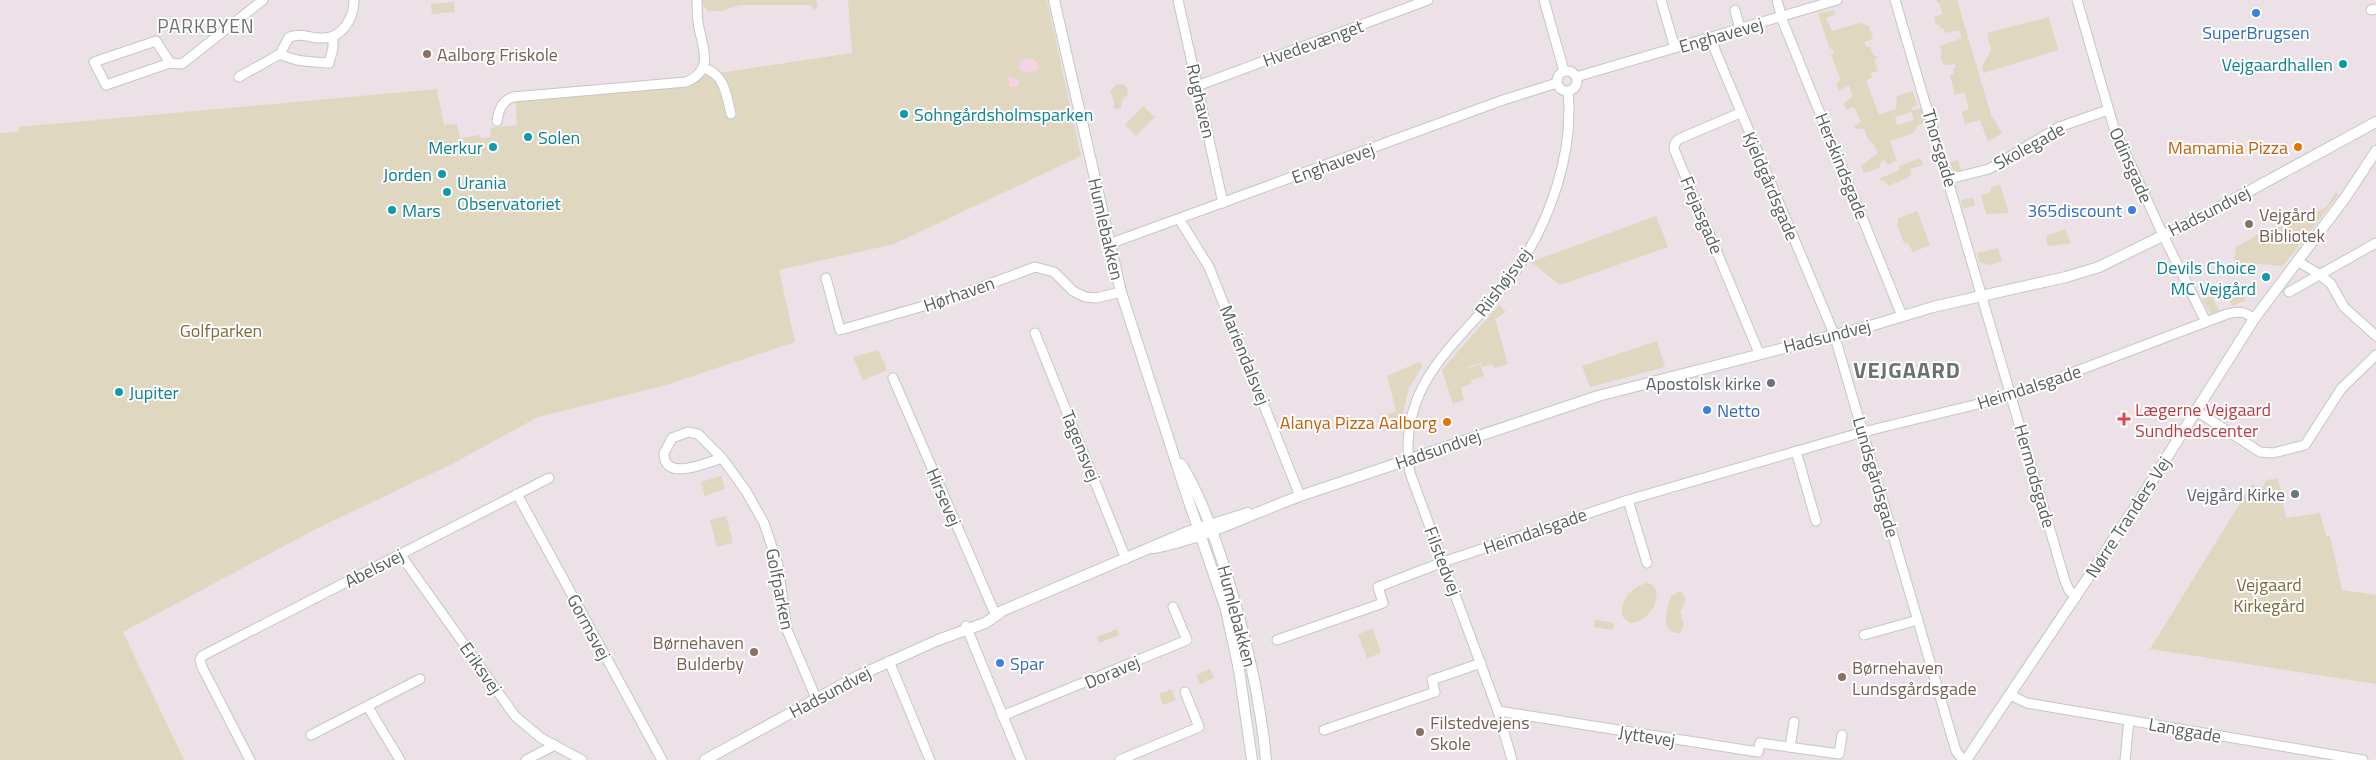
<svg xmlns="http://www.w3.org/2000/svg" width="2376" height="760" viewBox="0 0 2376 760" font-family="'Titillium Web',sans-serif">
<rect width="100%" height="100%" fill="#ebe1e6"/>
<g fill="#e0d7c0" fill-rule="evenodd">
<polygon points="699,0 816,0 818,6 814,10 811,5 740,5 722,11 708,11"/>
<path d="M848,0H1047L1081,156L894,244L779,270L795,342L666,385L538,417L452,464L316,529L123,632L184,760H0V133L18,132L19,127L437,89L444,125L457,124L460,138L480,135L481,138L491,137L490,128L517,125L515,97L685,84C703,80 705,72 725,72L852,53Z"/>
<polygon points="1934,0 1957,0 1991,115 2002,133 1988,142 1980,120 1965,124 1962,112 1969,109 1964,92 1955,95 1950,75 1954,74 1953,69 1956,68 1955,64 1943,65 1940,53 1942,53 1940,46 1962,38 1959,30 1945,33 1943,28 1940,28 1939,24 1936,25 1934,17 1943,14 1939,3"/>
<polygon points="454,2 455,12 432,14 431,4"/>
<path d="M1834,10L1836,14L1826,18L1832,31L1860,23L1869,26L1873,39L1864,42L1866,46L1870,47L1873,55L1878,58L1874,59L1878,71L1871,73L1872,78L1866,81L1879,115L1896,109L1897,96L1913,91L1917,105L1912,107L1911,111L1921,108L1927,122L1917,126L1913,133L1890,141L1897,161L1888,165L1884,160L1880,164V168L1864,173L1861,166L1878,153L1873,143L1869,141L1864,129L1855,128L1854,126L1861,122L1854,107L1846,110L1844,103L1853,96L1849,86L1839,90L1836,83L1841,80L1831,55L1834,53L1832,48L1830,49L1818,14ZM1911,112L1914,120L1897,125L1895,117Z"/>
<polygon points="2049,17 2058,50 1984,73 1982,67 1991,50 1987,33"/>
<polygon points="1117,84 1123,84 1127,88 1128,94 1122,101 1121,108 1117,109 1114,108 1114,100 1110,92"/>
<polygon points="1143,106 1155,117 1136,136 1125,125"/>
<polygon points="1920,158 1923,165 1910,169 1911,174 1909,177 1888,186 1886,182 1878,179 1900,170 1899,166"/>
<polygon points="1958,160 1962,172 1958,173 1953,171 1950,162"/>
<polygon points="2000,185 2009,213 1986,214 1981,195 1991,192 1991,187"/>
<polygon points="2336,192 2339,194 2283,266 2234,262 2236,247 2297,214 2301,222 2327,206"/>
<polygon points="1973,198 1975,205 1963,209 1961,200"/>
<polygon points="1917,211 1930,245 1913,252 1907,242 1904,243 1897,224 1899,222 1897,219"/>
<polygon points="1656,216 1668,247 1560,285 1531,262"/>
<polygon points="2065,229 2071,243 2048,246 2046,236"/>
<polygon points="1998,248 2002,261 1990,265 1979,262 1977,253"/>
<polygon points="2245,294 2245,301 2232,306 2229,300"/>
<polygon points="2212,296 2219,311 2211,314 2202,300"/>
<polygon points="1499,305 1506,312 1495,319 1508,364 1494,368 1493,364 1482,367 1481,363 1467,367 1470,375 1468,368 1480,364 1484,376 1471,380 1472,383 1461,388 1464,400 1453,404 1442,370"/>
<polygon points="1657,341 1665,367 1590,387 1582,366"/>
<polygon points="878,350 887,370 863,380 853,357"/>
<polygon points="1419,362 1423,365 1409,388 1400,424 1388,419 1387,414 1396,411 1387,376"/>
<polygon points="721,476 725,489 705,496 701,482"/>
<polygon points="2278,478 2286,518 2320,513 2326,536 2330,536 2342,590 2376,595 2376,684 2150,649 2252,484 2261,489 2267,480"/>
<polygon points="726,516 733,543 717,547 710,520"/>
<path d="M1647,583L1653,585C1664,599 1647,623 1630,623L1622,616C1620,601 1632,586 1647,583Z"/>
<path d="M1681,591L1686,599L1680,612L1684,625L1680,633C1659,634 1667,608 1671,596Z"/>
<polygon points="1595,620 1614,623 1613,630 1594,627"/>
<polygon points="1117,629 1119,635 1099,643 1097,637"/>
<polygon points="1373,629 1381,653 1367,658 1358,634"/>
<polygon points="1210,669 1214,678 1200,684 1196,675"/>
<polygon points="1171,689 1176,700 1163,705 1159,694"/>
</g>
<g fill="#f5d2e4">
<polygon points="1032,58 1039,64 1037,70 1027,73 1019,70 1020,61"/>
<polygon points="1008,76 1019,80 1019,86 1010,87"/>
</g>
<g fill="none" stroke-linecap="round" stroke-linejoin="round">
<defs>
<g id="minor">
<polyline points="1178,0 1223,203"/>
<polyline points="1544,0 1564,71"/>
<polyline points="1661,0 1675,48"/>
<polyline points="1777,0 1783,22 1902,316"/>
<polyline points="1895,0 2065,581 2069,590 2076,597"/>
<polyline points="2077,0 2114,128 2163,235 2206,322"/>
<polyline points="1735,10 1740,29"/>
<polyline points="2371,10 2376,9"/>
<path d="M333,36V48L329,63C312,62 296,62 280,54L289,37C305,32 309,39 323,38C343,38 354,17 354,0"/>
<polyline points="1710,38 1834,334 1956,751 1963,760"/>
<polyline points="170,63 156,41 94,62 106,85 170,63 182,64 263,0"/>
<path d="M704,68C725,75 726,94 731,114"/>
<circle cx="1567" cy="81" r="10"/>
<polyline points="239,77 280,54"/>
<polyline points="1576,77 1837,0"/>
<polyline points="1197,86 1428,0"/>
<polyline points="1740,113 1679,139 1675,143 1674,149 1759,353"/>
<path d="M497,121C499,109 502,101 513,97L686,82C713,71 704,51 699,28C697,19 697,9 697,0"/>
<polyline points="1949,179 1989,169 2059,127 2108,110"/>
<polyline points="1179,219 1209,267 1300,496"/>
<polyline points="1109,244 1503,100 1557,83"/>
<polyline points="2297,261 2319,274 2331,284 2344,307 2376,336"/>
<polyline points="826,278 840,330 955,297 1035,267 1054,272 1073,291 1085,297 1096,298 1121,292"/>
<polyline points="2289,292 2376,243"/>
<polyline points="1035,333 1126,559"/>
<polyline points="893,378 996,616"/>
<polyline points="2195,410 2260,452 2273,453 2305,445 2341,389 2376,355"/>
<path d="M688,432L698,434L722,458C709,462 663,483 664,453L672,438Z"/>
<polyline points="1796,451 1816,521"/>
<polyline points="722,458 746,491 764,523 778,565 787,630 816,698"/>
<polyline points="517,494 662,760"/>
<polyline points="1628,500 1647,563"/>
<polyline points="400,554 515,716 541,738 582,760"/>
<polyline points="966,626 1021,760"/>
<polyline points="1864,635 1918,620"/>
<path d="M1277,640L1383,603L1378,587L1443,562L1628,500L1863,432L2011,396L2227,314C2239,311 2245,311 2254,319"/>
<polyline points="889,661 930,760"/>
<polyline points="2010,695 2027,703 2363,760"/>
<polyline points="368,707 400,760"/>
<polyline points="1498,711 1758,752 1760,743 1839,754 1842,735"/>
<polyline points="1002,716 1187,640 1173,607"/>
<polyline points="1324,730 1435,692 1432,680 1481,663"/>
<polyline points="311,735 420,679"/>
<polyline points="1790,747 1794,722"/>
<polyline points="250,760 202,667 200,660 202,656 549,478"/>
<polyline points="526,760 555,745"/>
<polyline points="1120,760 1199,727 1185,692"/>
<path d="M1512,760L1498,711L1410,473C1395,378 1465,340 1514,273C1550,223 1574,153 1568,91"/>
<polyline points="2125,760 2129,720"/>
</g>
<g id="tertiary">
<polyline points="1054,0 1121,292 1186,493 1226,610 1239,670 1252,760"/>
<path d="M1181,464C1201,496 1212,530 1224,566C1244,629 1260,694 1266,760"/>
<path d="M1154,548C1206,538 1251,514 1300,496L1598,396L1870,326L1933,307L2066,277L2099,267L2205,215L2376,122"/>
<polyline points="995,614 1187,532 1248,513"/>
<polyline points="705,760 858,676 938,640 985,623 1000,613"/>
<polyline points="1966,760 2136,506 2254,319 2345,198 2376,151"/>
</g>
</defs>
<use href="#minor" stroke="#c3c8c5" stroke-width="11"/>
<use href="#tertiary" stroke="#c3c8c5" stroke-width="12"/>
<use href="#minor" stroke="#fff" stroke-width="9"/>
<use href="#tertiary" stroke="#fff" stroke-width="10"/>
</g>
<g fill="#3f7fe0" stroke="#fff" stroke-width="2">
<circle cx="2256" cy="13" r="5"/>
<circle cx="2132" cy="210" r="5"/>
<circle cx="1707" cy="410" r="5"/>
<circle cx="1000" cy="663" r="5"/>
</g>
<g fill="#8d6e63" stroke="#fff" stroke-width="2">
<circle cx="427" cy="54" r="5"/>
<circle cx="2249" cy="224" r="5"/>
<circle cx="754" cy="652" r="5"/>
<circle cx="1842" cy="677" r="5"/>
<circle cx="1420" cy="732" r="5"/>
</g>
<g fill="#0f9aa8" stroke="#fff" stroke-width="2">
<circle cx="2343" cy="64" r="5"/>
<circle cx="904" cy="114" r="5"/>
<circle cx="528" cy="137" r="5"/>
<circle cx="493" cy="147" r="5"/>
<circle cx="442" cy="174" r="5"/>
<circle cx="447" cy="192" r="5"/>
<circle cx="392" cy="210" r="5"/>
<circle cx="2266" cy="277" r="5"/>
<circle cx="119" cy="392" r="5"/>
</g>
<g fill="#e8710a" stroke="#fff" stroke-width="2">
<circle cx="2298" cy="147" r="5"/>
<circle cx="1447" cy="422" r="5"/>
</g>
<g fill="#6b7280" stroke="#fff" stroke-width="2">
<circle cx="1771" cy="383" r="5"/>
<circle cx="2295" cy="494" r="5"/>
</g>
<path fill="#e0444e" stroke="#fff" stroke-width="2" d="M2121.5 411.5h5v5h5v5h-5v5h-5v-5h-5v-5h5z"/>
<g text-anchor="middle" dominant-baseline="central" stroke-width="4" stroke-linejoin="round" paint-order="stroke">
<g font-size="18" fill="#366cbe" stroke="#fff" text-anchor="start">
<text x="2256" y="32" text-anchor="middle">SuperBrugsen</text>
<text x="2122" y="210" text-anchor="end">365discount</text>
<text x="1717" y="410">Netto</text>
<text x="1010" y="663">Spar</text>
</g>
<g font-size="18" fill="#5a605b" stroke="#fff">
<text transform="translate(1721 35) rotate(-16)">Enghavevej</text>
<text transform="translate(1313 43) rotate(-20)">Hvedevænget</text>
<text transform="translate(1201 101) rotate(77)">Rughaven</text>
<text transform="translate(2029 146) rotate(-29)">Skolegade</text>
<text transform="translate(1940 148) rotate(73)">Thorsgade</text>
<text transform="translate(1333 163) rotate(-20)">Enghavevej</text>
<text transform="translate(2131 165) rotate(66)">Odinsgade</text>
<text transform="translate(1842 166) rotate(68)">Herskindsgade</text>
<text transform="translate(1771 186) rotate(67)">Kjeldgårdsgade</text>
<text transform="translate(2209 211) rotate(-27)">Hadsundvej</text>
<text transform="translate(1702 215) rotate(67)">Frejasgade</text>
<text transform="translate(1106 229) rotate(77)">Humlebakken</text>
<text transform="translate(1503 282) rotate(-53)">Riishøjsvej</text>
<text transform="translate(959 294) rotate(-19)">Hørhaven</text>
<text transform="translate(1827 336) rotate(-14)">Hadsundvej</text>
<text transform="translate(1245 355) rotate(68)">Mariendalsvej</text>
<text transform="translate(2029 387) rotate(-18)">Heimdalsgade</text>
<text transform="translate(1081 446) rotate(68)">Tagensvej</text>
<text transform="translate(1438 449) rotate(-19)">Hadsundvej</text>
<text transform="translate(2035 476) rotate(74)">Hermodsgade</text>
<text transform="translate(1876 477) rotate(74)">Lundsgårdsgade</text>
<text transform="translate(944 497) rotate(67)">Hirsevej</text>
<text transform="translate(2128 517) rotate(-57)">Nørre Tranders Vej</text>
<text transform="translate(1535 531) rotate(-19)">Heimdalsgade</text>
<text transform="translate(1443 561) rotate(69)">Filstedvej</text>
<text transform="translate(374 568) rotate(-27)">Abelsvej</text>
<text transform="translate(780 589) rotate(79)">Golfparken</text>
<text transform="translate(1237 616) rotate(75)">Humlebakken</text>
<text transform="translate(589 627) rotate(62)">Gormsvej</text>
<text transform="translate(481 668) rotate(55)">Eriksvej</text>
<text transform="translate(1112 672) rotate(-23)">Doravej</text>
<text transform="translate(830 692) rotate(-28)">Hadsundvej</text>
<text transform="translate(2185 730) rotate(10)">Langgade</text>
<text transform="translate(1647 736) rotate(9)">Jyttevej</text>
</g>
<g font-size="18" fill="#785e54" stroke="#fff" text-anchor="start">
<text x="437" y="54">Aalborg Friskole</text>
<text x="2259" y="214">Vejgård<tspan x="2259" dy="21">Bibliotek</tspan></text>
<text x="744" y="642" text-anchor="end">Børnehaven<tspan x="744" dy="21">Bulderby</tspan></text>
<text x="1852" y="667">Børnehaven<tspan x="1852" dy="21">Lundsgårdsgade</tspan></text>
<text x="1430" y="722">Filstedvejens<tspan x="1430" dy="21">Skole</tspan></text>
</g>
<g font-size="18" fill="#0d838f" stroke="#fff" text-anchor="start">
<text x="2333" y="64" text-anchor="end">Vejgaardhallen</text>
<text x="914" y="114">Sohngårdsholmsparken</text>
<text x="538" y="137">Solen</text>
<text x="483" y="147" text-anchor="end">Merkur</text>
<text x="432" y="174" text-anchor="end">Jorden</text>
<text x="457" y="182">Urania<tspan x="457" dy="21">Observatoriet</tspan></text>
<text x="402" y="210">Mars</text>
<text x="2256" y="267" text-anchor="end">Devils Choice<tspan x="2256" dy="21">MC Vejgård</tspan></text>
<text x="129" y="392">Jupiter</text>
</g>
<g font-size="18" fill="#c56008" stroke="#fff" text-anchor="end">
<text x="2288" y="147">Mamamia Pizza</text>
<text x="1437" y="422">Alanya Pizza Aalborg</text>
</g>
<g font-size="18" fill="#7c6d3d" stroke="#fff">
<text x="221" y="330">Golfparken</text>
<text x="2269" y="584">Vejgaard<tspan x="2269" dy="21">Kirkegård</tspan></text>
</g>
<g font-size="18" fill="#5b616d" stroke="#fff" text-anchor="end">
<text x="1761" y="383">Apostolsk kirke</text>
<text x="2285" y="494">Vejgård Kirke</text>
</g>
<g font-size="18" fill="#be3a42" stroke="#fff" text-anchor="start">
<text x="2135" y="409">Lægerne Vejgaard<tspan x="2135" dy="21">Sundhedscenter</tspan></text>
</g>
<g font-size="19" letter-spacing="1" fill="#6b726c" stroke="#fff">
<text x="206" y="25">PARKBYEN</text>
</g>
<g font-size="22" font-weight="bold" letter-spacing="1" fill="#6b726c" stroke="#fff">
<text x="1907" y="370">VEJGAARD</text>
</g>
</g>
</svg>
